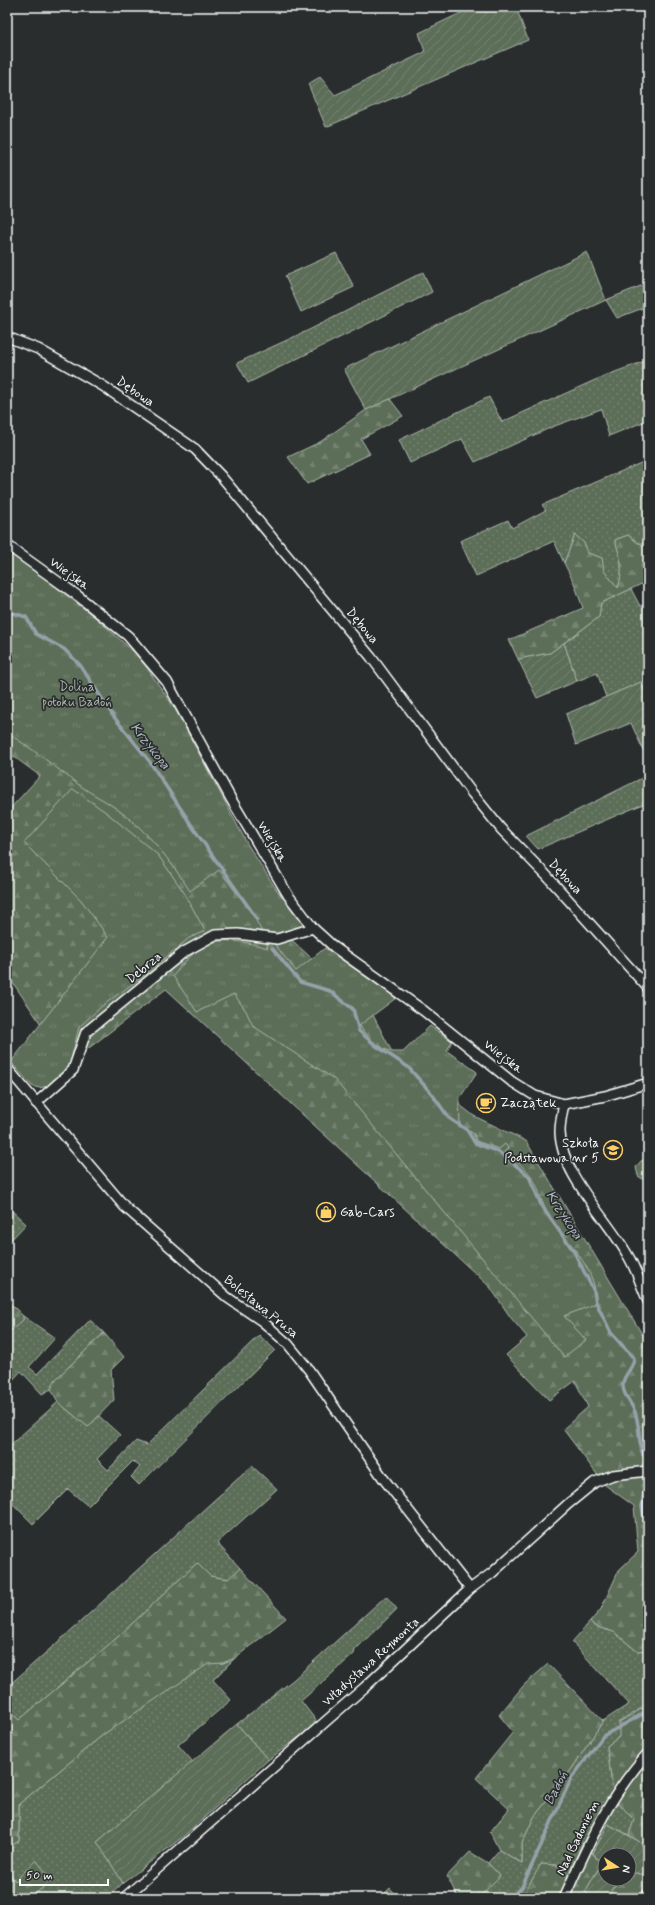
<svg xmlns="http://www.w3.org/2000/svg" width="655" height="1905" viewBox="0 0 655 1905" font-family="Mynerve,sans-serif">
<defs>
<pattern id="grass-dots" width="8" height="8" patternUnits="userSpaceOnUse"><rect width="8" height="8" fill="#5b6e58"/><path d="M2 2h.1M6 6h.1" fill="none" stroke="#748471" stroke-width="1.8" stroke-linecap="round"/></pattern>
<pattern id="forest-firs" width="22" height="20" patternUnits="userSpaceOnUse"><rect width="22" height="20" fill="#5b6e58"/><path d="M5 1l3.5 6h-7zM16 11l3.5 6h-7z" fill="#748471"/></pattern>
<pattern id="park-tufts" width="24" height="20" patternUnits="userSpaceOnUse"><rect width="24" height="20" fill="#5b6e58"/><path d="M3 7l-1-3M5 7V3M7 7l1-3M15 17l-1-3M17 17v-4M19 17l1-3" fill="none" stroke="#748471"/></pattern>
<pattern id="garden-furrows" width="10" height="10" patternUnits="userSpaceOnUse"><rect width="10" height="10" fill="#5b6e58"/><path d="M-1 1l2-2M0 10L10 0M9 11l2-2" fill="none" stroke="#748471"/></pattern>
</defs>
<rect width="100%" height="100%" fill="#2a2d2e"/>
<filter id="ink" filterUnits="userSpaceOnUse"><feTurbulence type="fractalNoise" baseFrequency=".025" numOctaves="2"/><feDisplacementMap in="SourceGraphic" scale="8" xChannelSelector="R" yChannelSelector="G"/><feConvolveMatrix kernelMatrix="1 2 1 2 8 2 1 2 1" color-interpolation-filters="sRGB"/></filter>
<g filter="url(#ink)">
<g fill="url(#grass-dots)" stroke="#adb6ac">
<polygon points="423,272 432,292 248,383 237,363 309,330"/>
<polygon points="648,283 648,306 617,318 606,300"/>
<polygon points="648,360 648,420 609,436 601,409 552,427 475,462 462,439 410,463 399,440 489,397 502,422 604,376"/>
<path d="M648,460V526L644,544L638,543L628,535L615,540C621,559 624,569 618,589L604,571L602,558L588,553L584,543L575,535L564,563L554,541L476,576L460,541L508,520L512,528L546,510L542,505Z"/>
<polygon points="631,589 640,606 648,603 648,679 606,697 597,673 577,681 564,643 599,617 601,603"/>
<polygon points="648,775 648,802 538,849 526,836"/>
<polygon points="7,1206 26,1224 7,1244"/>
<polygon points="23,1316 55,1338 29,1367 37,1374 90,1320 104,1333 56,1379 51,1389 42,1394 21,1371 9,1384 7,1383 7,1334 23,1320"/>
<polygon points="259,1335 275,1350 139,1485 131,1477 140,1467 133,1461 88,1506 68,1489 33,1524 12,1503 7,1507 7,1448 58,1402 88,1427 99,1416 120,1435 97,1459 108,1470 136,1441 147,1445"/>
<path d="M252,1466L277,1489L217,1543L240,1568L229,1579L210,1576L197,1563L119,1636L19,1720L7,1709V1687C90,1615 170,1539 252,1466Z"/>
<polygon points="386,1596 397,1609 355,1650 354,1654 301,1701 318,1723 268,1760 237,1724 293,1680"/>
<polygon points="590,1622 597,1627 614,1632 637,1651 648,1650 648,1705 638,1710 619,1737 607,1746 613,1792 582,1844 572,1866 541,1864 524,1894 525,1898 478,1898 500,1876 488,1863 499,1850 522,1863 522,1843 534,1817 571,1770 603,1721 629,1704 572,1642"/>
<polygon points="235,1658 213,1680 231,1700 178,1745 193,1762 98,1842 123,1883 107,1898 30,1898 52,1880 15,1881 7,1870 7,1848 19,1841 19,1804 104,1734 164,1692 208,1663 223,1663"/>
<polygon points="616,1800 634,1820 629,1835 608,1824 593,1853 589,1849"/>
<polygon points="390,1888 399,1898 380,1898"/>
</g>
<g fill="url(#forest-firs)" stroke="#adb6ac">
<polygon points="390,399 403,416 361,439 370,454 307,484 288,457 320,442 366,410"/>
<path d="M648,526V581L601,603L599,617L550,653L518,659L509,640L583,608L574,583L564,563L575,535L584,543L588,553L602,558L604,571L618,588C624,569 621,559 615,540L628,535L638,543L644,544Z"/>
<polygon points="7,576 281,930 373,1015 392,1052 474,1116 526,1141 648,1344 648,1497 645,1499 648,1526 648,1650 637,1651 614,1632 597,1627 590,1622 601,1609 619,1570 638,1552 634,1506 605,1485 563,1429 588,1407 575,1381 549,1400 506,1355 527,1337 511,1318 490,1287 166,989 68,1064 7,974 7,812 40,776 9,753 7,754"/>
<polygon points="7,1300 23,1316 23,1320 7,1334"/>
<polygon points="104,1333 124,1357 111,1370 114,1400 88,1427 58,1402 51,1389 56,1379"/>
<polygon points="197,1563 210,1576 228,1579 240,1568 286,1618 235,1658 223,1663 208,1664 104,1734 19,1804 19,1841 7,1848 7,1709 19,1720 119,1636"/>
<polygon points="548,1664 603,1721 571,1770 534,1817 522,1843 522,1863 499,1850 490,1832 509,1809 476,1778 513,1732 499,1715 524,1685"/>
<polygon points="648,1705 648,1745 613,1792 607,1746 619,1737 619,1722"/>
<polygon points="648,1760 648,1855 640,1842 629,1835 634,1820 616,1800"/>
<polygon points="589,1849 601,1864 585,1892 593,1898 568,1898"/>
<polygon points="470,1852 488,1863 500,1876 478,1898 458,1898 447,1876"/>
<polygon points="36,1860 52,1880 30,1898 7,1898 7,1870 15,1881"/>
<polygon points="541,1864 572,1866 561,1898 525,1898 524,1894"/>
<polygon points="629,1873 637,1873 648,1877 648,1882 639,1898 607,1898 613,1888 621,1879 629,1879"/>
</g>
<g fill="url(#park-tufts)" stroke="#adb6ac">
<path d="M7,551L38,573L96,618L134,652L147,668L174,707L248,845L274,886L304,926V928L293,932L268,936L296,971L325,948L396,998L360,1025C363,1035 382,1050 393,1052C396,1052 400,1052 403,1052L430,1026L452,1041L447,1051L477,1072L459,1099L460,1125L474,1134L476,1141L499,1149L505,1144L508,1148L504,1152C513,1159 525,1167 531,1176C539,1187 540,1199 546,1210C561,1237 601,1270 595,1304L564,1316L586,1340L564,1357L334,1079L253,1026L246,1011L234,994L197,1012L173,976C204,936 220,935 268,948C260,919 237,894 219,870L190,891C170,860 148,831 117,809C105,800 91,794 79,785C55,767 32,748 7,733Z"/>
<polygon points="73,789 107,813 158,855 185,894 205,931 189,938 146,974 102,1006 79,1027 68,1072 53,1085 39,1088 32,1086 11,1062 108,937 81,900 24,843"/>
<polygon points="648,1158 648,1181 647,1182 638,1176 636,1167 641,1161"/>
</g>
<g fill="url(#garden-furrows)" stroke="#adb6ac">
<polygon points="473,7 516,7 528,40 326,127 308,84 320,77 335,95 425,52 419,33"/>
<polygon points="587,252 606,300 366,410 344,369"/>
<polygon points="336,253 354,287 301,312 285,276"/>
<polygon points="564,643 577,681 537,698 518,659 550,653"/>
<polygon points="641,682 648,699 648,750 644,752 631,723 576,745 566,714"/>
<polygon points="237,1724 268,1760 184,1836 123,1883 97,1842"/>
<polygon points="608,1824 640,1842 648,1855 648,1877 637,1873 629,1873 629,1855 605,1855 605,1879 621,1879 613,1888 607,1898 593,1898 585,1892 601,1864 593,1853"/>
</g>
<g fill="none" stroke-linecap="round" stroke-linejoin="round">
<g stroke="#96a1aa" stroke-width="3.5">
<polyline points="7,611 26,617 36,634 64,649 80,665 114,717 150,762 194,829 257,919"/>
<path d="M272,948L300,982L330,991L353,1009L359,1031L375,1045L408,1067L432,1094L449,1118L467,1130L475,1143L499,1152L529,1176L542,1207L573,1250L594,1291L596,1302L611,1333L634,1358C634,1368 624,1374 623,1383C622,1394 631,1402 635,1412C640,1425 638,1441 643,1455"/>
<polyline points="646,1477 642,1507 648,1535"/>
<polyline points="511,1898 522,1887 571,1779 603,1736 648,1711"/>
</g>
<defs>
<g id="street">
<polyline points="7,337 38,349 103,386 195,449 221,476 371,657 472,793 501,829 546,875 648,988"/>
<polyline points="7,545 78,596 128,636 167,682 231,799 288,895 313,928 334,947 424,1011 511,1081 535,1096 564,1104 605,1096 648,1083"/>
<polyline points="7,1068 125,1207 228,1298 262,1321 288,1344 309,1370 383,1478 470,1589"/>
<polyline points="36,1103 73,1070 86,1032 184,952 215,935 238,934 277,939 313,928"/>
<path d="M564,1104C562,1113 560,1122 560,1132C561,1175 607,1218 627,1254C636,1268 641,1286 648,1301"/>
<polyline points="124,1898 365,1687 470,1589 492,1573 568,1504 595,1482 613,1475 648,1471"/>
<path d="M564,1898C588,1845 608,1797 648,1753"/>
<polyline points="646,1898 648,1894"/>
</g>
</defs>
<use href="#street" stroke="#fff" stroke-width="12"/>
<use href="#street" stroke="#2a2d2e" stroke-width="9"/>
</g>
</g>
<defs>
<symbol id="cafe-ring" viewBox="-11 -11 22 22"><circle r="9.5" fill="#2a2d2e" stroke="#ffd166" stroke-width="1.5"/><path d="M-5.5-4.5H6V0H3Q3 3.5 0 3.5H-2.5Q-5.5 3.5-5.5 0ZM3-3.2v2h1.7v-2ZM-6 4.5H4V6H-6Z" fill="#ffd166"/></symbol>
<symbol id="school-ring" viewBox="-11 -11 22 22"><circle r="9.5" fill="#2a2d2e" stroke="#ffd166" stroke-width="1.5"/><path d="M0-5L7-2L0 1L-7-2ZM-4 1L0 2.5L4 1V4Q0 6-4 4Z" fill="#ffd166"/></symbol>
<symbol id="shop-ring" viewBox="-11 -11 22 22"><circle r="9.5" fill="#2a2d2e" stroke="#ffd166" stroke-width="1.5"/><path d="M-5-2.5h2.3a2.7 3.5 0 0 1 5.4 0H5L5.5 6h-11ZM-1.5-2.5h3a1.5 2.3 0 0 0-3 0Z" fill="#ffd166"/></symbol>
</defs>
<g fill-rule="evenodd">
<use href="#cafe-ring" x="475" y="1092" width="22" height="22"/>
<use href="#school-ring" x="602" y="1139" width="22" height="22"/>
<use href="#shop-ring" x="315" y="1201" width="22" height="22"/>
</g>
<g text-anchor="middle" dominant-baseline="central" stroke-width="3.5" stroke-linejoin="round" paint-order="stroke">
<g font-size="13" fill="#fff" stroke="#2a2d2e">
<text transform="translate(135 392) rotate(34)">Dębowa</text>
<text transform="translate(69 574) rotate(36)">Wiejska</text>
<text transform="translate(362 626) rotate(50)">Dębowa</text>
<text transform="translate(272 842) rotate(59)">Wiejska</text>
<text transform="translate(565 877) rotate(47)">Dębowa</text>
<text transform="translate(144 968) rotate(-39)">Debrza</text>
<text transform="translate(503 1057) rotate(38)">Wiejska</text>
<text transform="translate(261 1307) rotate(39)">Bolesława Prusa</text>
<text transform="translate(371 1662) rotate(-42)">Władysława Reymonta</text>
<text transform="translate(578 1838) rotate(-64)">Nad Badoniem</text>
</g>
<g font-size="13" fill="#adb6ac" stroke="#2a2d2e">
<text x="77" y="687">Dolina<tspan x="77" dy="15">potoku Badoń</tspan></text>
</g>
<g font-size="13" fill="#fff" stroke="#2a2d2e" text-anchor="start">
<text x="500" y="1103">Zaczątek</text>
<text x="599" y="1143" text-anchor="end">Szkoła<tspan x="599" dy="15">Podstawowa nr 5</tspan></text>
<text x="340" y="1212">Gab-Cars</text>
</g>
<g font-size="14" font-style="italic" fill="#b0b8c0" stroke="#2a2d2e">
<text transform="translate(150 746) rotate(52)">Krzykopa</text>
<text transform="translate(564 1215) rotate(57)">Krzykopa</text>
<text transform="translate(556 1788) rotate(-63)">Badoń</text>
</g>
</g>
<rect width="655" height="1905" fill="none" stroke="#2a2d2e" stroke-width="24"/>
<rect x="12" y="12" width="631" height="1881" fill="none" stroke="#fff" stroke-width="1.5" filter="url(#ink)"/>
<g transform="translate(617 1867) rotate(102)"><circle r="19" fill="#2a2d2e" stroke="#7f8182"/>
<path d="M0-3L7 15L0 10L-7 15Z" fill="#ffd166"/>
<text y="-6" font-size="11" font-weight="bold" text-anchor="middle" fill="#ffffff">N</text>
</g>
<path d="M20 1879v6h88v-6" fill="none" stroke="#ffffff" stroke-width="2"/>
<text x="26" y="1879" font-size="12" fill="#ffffff" stroke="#2a2d2e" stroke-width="3" paint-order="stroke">50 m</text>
</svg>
